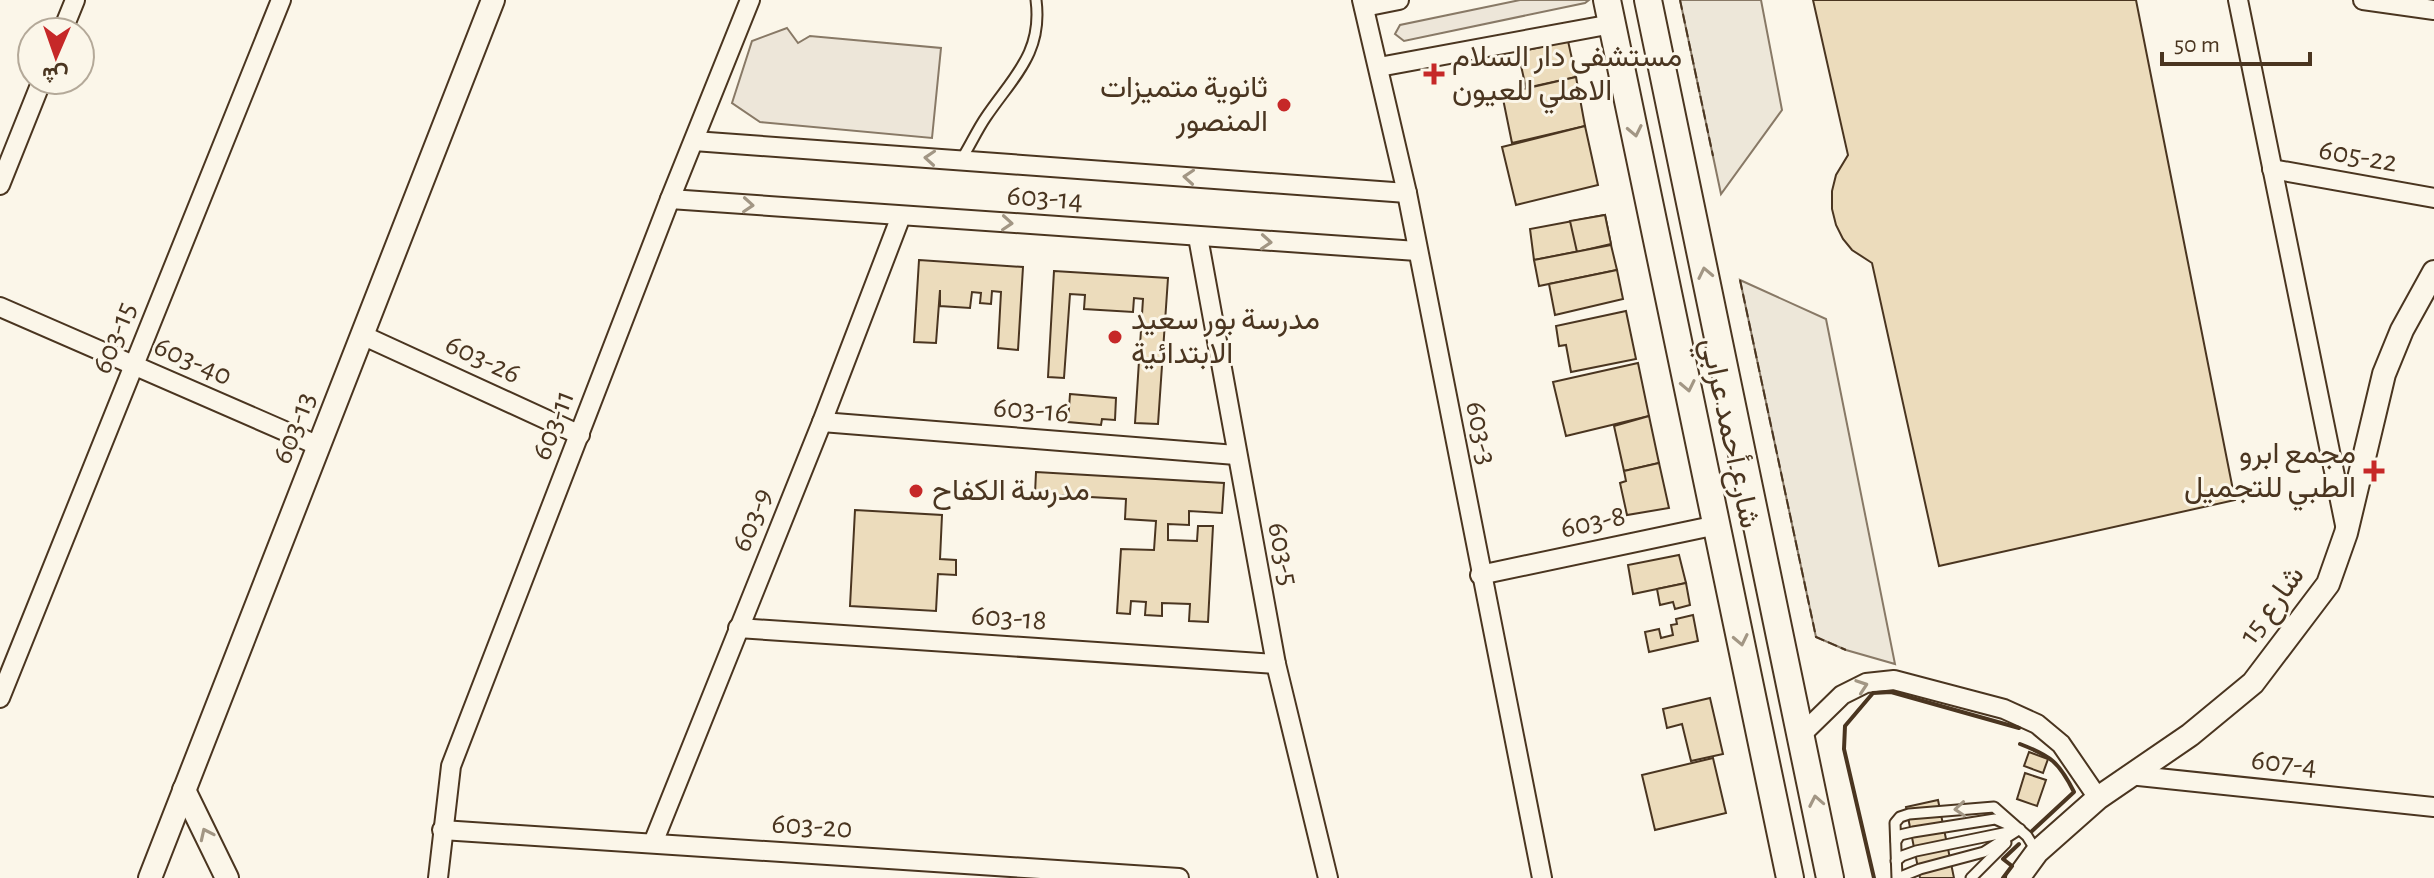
<svg xmlns="http://www.w3.org/2000/svg" width="2434" height="878" viewBox="0 0 2434 878" font-family="'Alegreya Sans',Vazirmatn,sans-serif">
<rect width="100%" height="100%" fill="#fbf6e9"/>
<g fill="#ede6d9" stroke="#887966" stroke-width="2">
<polygon points="1520,0 1589,0 1585,3 1404,41 1395,34 1400,25"/>
<polygon points="787,28 798,43 810,36 941,48 932,138 760,122 732,103 752,41"/>
</g>
<g fill="#ede7d9" stroke="#887966" stroke-width="2">
<polygon points="1680,0 1761,0 1782,110 1721,194"/>
<polygon points="1740,280 1826,319 1895,664 1846,650 1816,637"/>
</g>
<g fill="#ecdcbc" stroke="#4a3520" stroke-width="2">
<polygon points="1813,0 2136,0 2235,500 1939,566 1872,263 1852,250 1843,239 1836,225 1832,209 1832,191 1836,175 1848,155"/>
<polygon points="1568,41 1576,77 1526,88 1518,52"/>
<polygon points="1576,77 1585,126 1512,143 1502,94"/>
<polygon points="1585,126 1598,185 1516,205 1502,147"/>
<polygon points="1605,215 1611,245 1534,260 1530,229"/>
<polygon points="1605,215 1611,244 1577,252 1570,221"/>
<polygon points="1611,245 1617,270 1539,286 1534,260"/>
<polygon points="919,260 1023,267 1018,350 998,348 1001,292 992,291 991,304 980,303 981,293 972,292 970,308 940,306 940,290 936,343 914,342"/>
<polygon points="1617,270 1623,299 1555,315 1549,284"/>
<polygon points="1054,271 1168,278 1158,424 1135,423 1143,299 1134,298 1133,312 1084,309 1085,295 1070,294 1064,378 1048,377"/>
<polygon points="1626,311 1636,359 1571,372 1566,345 1559,346 1556,326"/>
<polygon points="1638,363 1649,416 1566,436 1553,382"/>
<polygon points="1070,394 1116,398 1115,420 1102,419 1101,425 1068,422"/>
<polygon points="1649,416 1659,463 1624,471 1614,426"/>
<polygon points="1659,463 1669,508 1627,515 1620,483 1626,481 1624,471"/>
<polygon points="1036,472 1224,483 1222,513 1189,511 1189,525 1168,524 1168,540 1197,541 1198,526 1213,526 1208,622 1189,621 1190,604 1162,603 1162,616 1145,615 1146,602 1131,601 1130,614 1117,613 1121,549 1154,550 1156,521 1125,519 1126,499 1035,494"/>
<polygon points="855,510 942,515 940,559 956,560 956,575 938,574 936,611 850,606"/>
<polygon points="1679,555 1686,583 1633,594 1628,565"/>
<polygon points="1686,583 1690,605 1675,609 1673,602 1660,605 1657,589"/>
<polygon points="1693,615 1698,641 1649,652 1645,632 1659,629 1661,638 1673,635 1671,625 1677,624 1676,619"/>
<polygon points="1710,698 1723,754 1691,761 1682,724 1667,728 1663,709"/>
<polygon points="2029,752 2048,759 2043,773 2024,766"/>
<polygon points="1713,758 1726,813 1655,830 1642,775"/>
<polygon points="2025,773 2046,780 2037,806 2017,799"/>
<polygon points="1938,800 1954,878 1920,878 1906,807"/>
</g>
<g fill="none" stroke-linecap="round" stroke-linejoin="round">
<defs>
<g id="service">
<path d="M961,160C970,146 977,130 986,117C1013,77 1043,53 1036,0"/>
<polyline points="1896,841 1900,835 1913,832 1995,819 2013,827"/>
<polyline points="1896,861 1902,856 1916,851 2013,831"/>
<polyline points="1897,878 1895,823 1900,817 1909,814 1994,807 2027,836 2037,852"/>
<polyline points="1898,878 1920,869 1984,852 2020,829"/>
<polyline points="1971,878 2006,843"/>
</g>
<g id="minor">
<polyline points="1362,0 1407,193 1542,878"/>
<polyline points="2238,0 2346,530"/>
<polyline points="2363,0 2434,10"/>
<polyline points="1364,7 1399,0"/>
<polyline points="62,32 75,0"/>
<polyline points="1379,67 1612,24"/>
<polyline points="694,141 1407,193"/>
<polyline points="2272,169 2434,198"/>
<polyline points="0,185 42,80"/>
<polyline points="670,199 1417,251"/>
<polyline points="1198,237 1276,664 1328,878"/>
<polyline points="0,307 319,446"/>
<polyline points="362,335 580,435"/>
<polyline points="822,422 1236,455"/>
<polyline points="1480,575 1717,525"/>
<polyline points="738,628 1276,664"/>
<polyline points="0,698 281,0"/>
<polyline points="1802,734 1842,695 1866,683 1894,680 2004,709 2037,724 2061,744 2098,798"/>
<polyline points="2129,775 2434,807"/>
<polyline points="442,830 1179,878"/>
<polyline points="653,843 822,422 901,216"/>
<polyline points="438,878 451,766 670,199 750,0"/>
</g>
<g id="tertiary">
<polyline points="184,790 227,878"/>
<polyline points="150,878 493,0"/>
<polyline points="2018,878 2037,852 2098,798 2190,735 2253,683 2328,584 2346,533 2384,374 2402,330 2434,272"/>
</g>
<g id="secondary">
<polyline points="1607,0 1790,878"/>
<polyline points="1648,0 1830,878"/>
</g>
</defs>
<use href="#service" stroke="#4a3520" stroke-width="13"/>
<use href="#minor" stroke="#4a3520" stroke-width="22"/>
<use href="#tertiary" stroke="#4a3520" stroke-width="26"/>
<use href="#secondary" stroke="#4a3520" stroke-width="30"/>
<use href="#service" stroke="#fbf6e9" stroke-width="9"/>
<use href="#minor" stroke="#fbf6e9" stroke-width="18"/>
<use href="#tertiary" stroke="#fbf6e9" stroke-width="22"/>
<use href="#secondary" stroke="#fbf6e9" stroke-width="26"/>
<g stroke="#4a3520" stroke-width="2" stroke-dasharray="10 4" stroke-linecap="butt">
<polyline points="1680,0 1713,156"/>
<polyline points="1740,280 1816,637 1846,650"/>
</g>
<g stroke="#4a3520" stroke-width="4">
<path d="M2020,744C2051,756 2059,762 2074,792L2032,831"/>
<polyline points="1874,878 1844,749 1845,726 1873,693 1891,692 2019,728"/>
<polyline points="2003,878 2012,866 2003,859 2019,844"/>
</g>
</g>
<defs><path id="oneway-chevron" d="M-2-3.5L2.5 0L-2 3.5" fill="none" stroke-width="1.6" stroke-linecap="round" stroke-linejoin="round" transform="scale(2)"/></defs>
<g stroke="#a29684">
<use href="#oneway-chevron" transform="translate(1635 131) rotate(78)"/>
<use href="#oneway-chevron" transform="translate(930 158) rotate(-176)"/>
<use href="#oneway-chevron" transform="translate(1189 177) rotate(-176)"/>
<use href="#oneway-chevron" transform="translate(748 205) rotate(4)"/>
<use href="#oneway-chevron" transform="translate(1007 223) rotate(4)"/>
<use href="#oneway-chevron" transform="translate(1266 242) rotate(4)"/>
<use href="#oneway-chevron" transform="translate(1705 273) rotate(-102)"/>
<use href="#oneway-chevron" transform="translate(1688 386) rotate(78)"/>
<use href="#oneway-chevron" transform="translate(1741 640) rotate(78)"/>
<use href="#oneway-chevron" transform="translate(1862 686) rotate(-19)"/>
<use href="#oneway-chevron" transform="translate(1816 801) rotate(-101)"/>
<use href="#oneway-chevron" transform="translate(1960 809) rotate(176)"/>
<use href="#oneway-chevron" transform="translate(206 834) rotate(-115)"/>
</g>
<g fill="#c62828" stroke="#fbf6e9" stroke-width="3">
<path d="M1430 62h8v8h8v8h-8v8h-8v-8h-8v-8h8z"/>
<circle cx="1284" cy="105" r="8"/>
<circle cx="1115" cy="337" r="8"/>
<path d="M2370 459h8v8h8v8h-8v8h-8v-8h-8v-8h8z"/>
<circle cx="916" cy="491" r="8"/>
</g>
<g text-anchor="middle" dominant-baseline="central" stroke-width="6" stroke-linejoin="round" paint-order="stroke">
<g font-size="30" fill="#4a3520" stroke="#fbf6e9" text-anchor="start">
<text x="1452" y="57">مستشفى دار السلام<tspan x="1452" dy="34">الاهلي للعيون</tspan></text>
<text x="1268" y="88" text-anchor="end">ثانوية متميزات<tspan x="1268" dy="34">المنصور</tspan></text>
<text x="1131" y="320">مدرسة بور سعيد<tspan x="1131" dy="34">الابتدائية</tspan></text>
<text x="2356" y="454" text-anchor="end">مجمع ابرو<tspan x="2356" dy="34">الطبي للتجميل</tspan></text>
<text x="932" y="491">مدرسة الكفاح</text>
</g>
<g font-size="30" fill="#4a3520" stroke="#fbf6e9">
<text transform="translate(2358 156) rotate(10)">605-22</text>
<text transform="translate(1045 198) rotate(4)">603-14</text>
<text transform="translate(114 338) rotate(-68)">603-15</text>
<text transform="translate(483 359) rotate(25)">603-26</text>
<text transform="translate(193 361) rotate(24)">603-40</text>
<text transform="translate(1031 410) rotate(4)">603-16</text>
<text transform="translate(553 425) rotate(-69)">603-11</text>
<text transform="translate(294 428) rotate(-69)">603-13</text>
<text transform="translate(1481 433) rotate(79)">603-3</text>
<text transform="translate(1730 433) rotate(78)">شارع أحمد عرابي</text>
<text transform="translate(752 520) rotate(-68)">603-9</text>
<text transform="translate(1593 522) rotate(-12)">603-8</text>
<text transform="translate(1283 554) rotate(79)">603-5</text>
<text transform="translate(2272 605) rotate(-54)">شارع 15</text>
<text transform="translate(1009 618) rotate(4)">603-18</text>
<text transform="translate(2284 763) rotate(6)">607-4</text>
<text transform="translate(812 826) rotate(4)">603-20</text>
</g>
</g>
<g transform="translate(56 56) rotate(182)"><circle r="38" fill="#fbf6e9" stroke="#b4a999" stroke-width="2"/>
<path d="M0-6L14 30L0 20L-14 30Z" fill="#c62828"/>
<text y="-12" font-size="22" font-weight="bold" text-anchor="middle" fill="#4a3520">ش</text>
</g>
<path d="M2162 52v12h148v-12" fill="none" stroke="#4a3520" stroke-width="4"/>
<text x="2174" y="52" font-size="24" fill="#4a3520" stroke="#fbf6e9" stroke-width="6" paint-order="stroke">50 m</text>
</svg>
